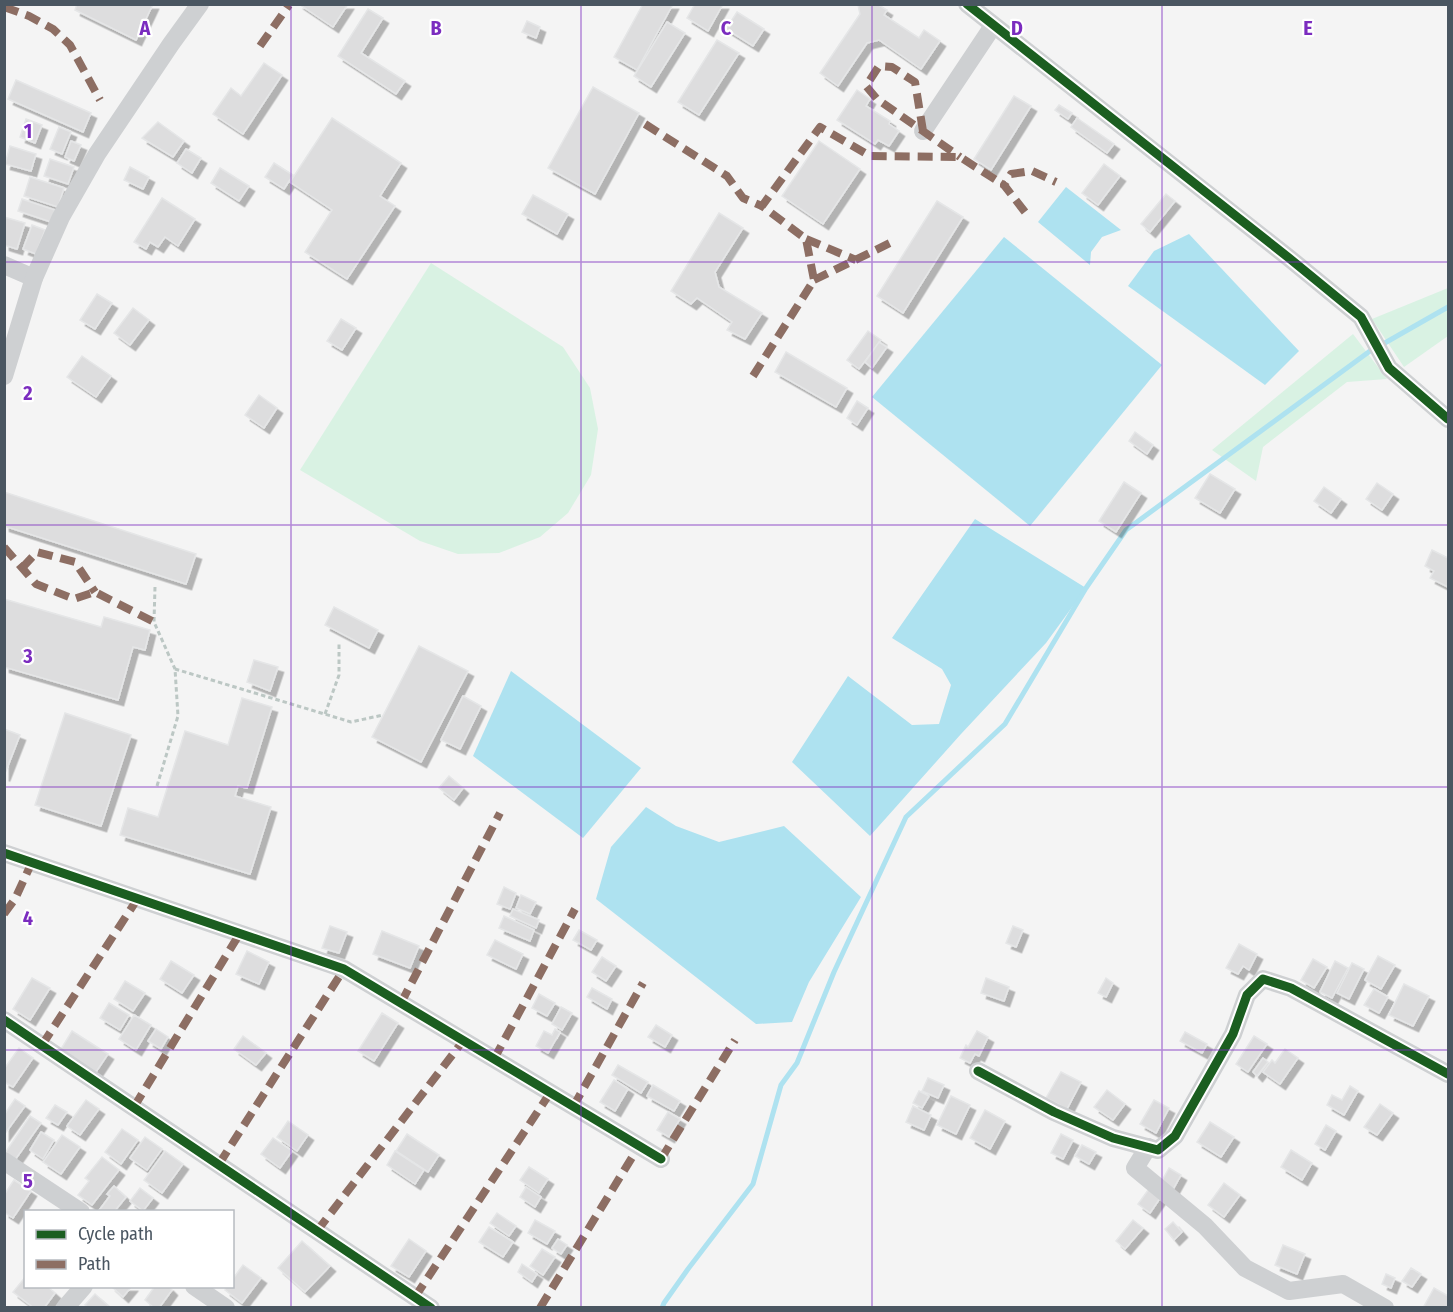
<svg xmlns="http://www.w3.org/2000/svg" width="1453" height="1312" viewBox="0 0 1453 1312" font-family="'Fira Sans Condensed',sans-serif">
<defs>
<filter id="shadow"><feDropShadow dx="5.5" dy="5.5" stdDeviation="0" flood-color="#0004"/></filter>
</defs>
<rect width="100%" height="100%" fill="#f4f4f4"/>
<g fill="#d9f2e3">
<polygon points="431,263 563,347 590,388 598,429 591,475 568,513 540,537 499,553 458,554 420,541 300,470"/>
<polygon points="1448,288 1448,336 1404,367 1372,319"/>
<polygon points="1353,334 1387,379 1347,382 1263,447 1256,481 1212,450"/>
</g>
<g fill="#aee2f0">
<polygon points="1066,187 1121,230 1102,237 1091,252 1090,265 1038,222"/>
<polygon points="1189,234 1299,351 1265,385 1128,286 1154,251"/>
<polygon points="1004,237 1162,365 1030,526 872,397"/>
<polygon points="975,519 1086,588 1046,643 961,734 870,836 792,762 848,676 912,725 939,724 951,685 942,669 892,638"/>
<polygon points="511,671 641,768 583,838 473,756"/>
<polygon points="646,807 676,826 719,842 784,826 861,897 809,982 792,1022 756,1024 596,899 611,847"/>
</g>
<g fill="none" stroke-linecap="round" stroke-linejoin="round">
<g stroke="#aee2f0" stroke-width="5">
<polyline points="1383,344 1448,307"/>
<polyline points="662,1308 664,1303 688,1269 753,1184 781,1085 797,1063 834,972 906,817 1005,724 1086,588 1126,530 1370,351"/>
</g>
</g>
<g fill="#ddddde" stroke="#e5e6e7" stroke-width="1.5" filter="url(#shadow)">
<polygon points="77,4 153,4 136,40 75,10"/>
<polygon points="299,4 348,4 333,27"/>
<polygon points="643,4 673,4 637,70 614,57"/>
<polygon points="695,4 723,4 708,31 687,18"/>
<polygon points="877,4 887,10 884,15 919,38 924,30 940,41 921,69 879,40 867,43 838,86 820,73 860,14 858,5"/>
<polygon points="368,9 383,18 361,53 405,81 396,94 338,56"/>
<polygon points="737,12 764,29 753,46 726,29"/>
<polygon points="527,21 540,27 536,38 522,32"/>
<polygon points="667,22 685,33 651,87 634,76"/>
<polygon points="717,40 739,53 699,115 678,102"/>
<polygon points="264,63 282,75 243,134 213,114 231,88 241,96"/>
<polygon points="16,80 91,113 83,132 8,99"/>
<polygon points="593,87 639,113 595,194 548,168"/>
<polygon points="857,90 870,99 866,106 890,121 889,124 899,131 889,146 878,140 875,144 837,120"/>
<polygon points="1014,96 1031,106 991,170 974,159"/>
<polygon points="1059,105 1072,113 1068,119 1055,110"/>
<polygon points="332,118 401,163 380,196 395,206 347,279 305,252 332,210 290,182"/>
<polygon points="1077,118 1114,144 1107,153 1071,127"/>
<polygon points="26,119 42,125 35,143 20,137"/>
<polygon points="158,122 184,141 173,157 142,138"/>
<polygon points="59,127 71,132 62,154 50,149"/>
<polygon points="71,141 81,145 74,161 65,157"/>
<polygon points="819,141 860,169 823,224 782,196"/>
<polygon points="10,146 36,154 31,171 5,164"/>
<polygon points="186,149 201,158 192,173 177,163"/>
<polygon points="50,159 74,167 68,184 44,176"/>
<polygon points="274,163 293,175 284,189 265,177"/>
<polygon points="1104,164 1120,176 1098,205 1082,193"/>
<polygon points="130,167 149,177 143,189 124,180"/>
<polygon points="220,168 249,186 239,201 211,183"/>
<polygon points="30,177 64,188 58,207 24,196"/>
<polygon points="1166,194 1175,201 1150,232 1141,224"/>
<polygon points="533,195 568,214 557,234 522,214"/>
<polygon points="162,198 195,219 178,246 165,237 158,247 150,242 146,249 134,242"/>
<polygon points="22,199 55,210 51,222 18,211"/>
<polygon points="937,201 963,217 903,313 877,296"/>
<polygon points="719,213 743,228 715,272 719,287 762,313 745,339 727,330 732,322 697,298 691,304 671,291"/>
<polygon points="4,217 25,223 17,249 4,245"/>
<polygon points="32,225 45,230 36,254 23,249"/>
<polygon points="97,294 112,303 95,329 80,320"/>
<polygon points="133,308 149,320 130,345 114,333"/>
<polygon points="341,319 356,328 342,350 327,341"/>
<polygon points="868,331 881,340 859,369 847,360"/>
<polygon points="879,342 887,347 872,368 865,362"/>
<polygon points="786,352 847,388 836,407 775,372"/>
<polygon points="82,356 111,376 96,397 67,377"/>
<polygon points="259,395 277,408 264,428 245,415"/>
<polygon points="857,401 868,408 857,425 847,418"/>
<polygon points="1135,432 1153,445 1147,454 1129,441"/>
<polygon points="1210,474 1235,489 1220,513 1195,498"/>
<polygon points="1124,482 1141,493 1116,532 1099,521"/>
<polygon points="1377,483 1393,494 1382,510 1366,499"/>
<polygon points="1324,487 1341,499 1331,513 1314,501"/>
<polygon points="4,492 196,554 186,584 4,526"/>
<polygon points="1432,550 1448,558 1448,587 1430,578 1434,571 1425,566"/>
<polygon points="4,599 101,627 104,617 150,630 145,650 133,647 118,700 4,667"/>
<polygon points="334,607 378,630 369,648 325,625"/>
<polygon points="419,646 468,671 421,762 372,737"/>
<polygon points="254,660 278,667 270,691 247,682"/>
<polygon points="463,696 481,706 460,749 441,740"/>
<polygon points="242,698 272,707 247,788 238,786 235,796 271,807 250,874 120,835 128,808 158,817 185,731 228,745"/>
<polygon points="65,713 131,735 101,826 35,805"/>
<polygon points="4,729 20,735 4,776"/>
<polygon points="449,776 463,788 454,800 439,788"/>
<polygon points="504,887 516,893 510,909 497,904"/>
<polygon points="521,895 536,902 530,914 516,908"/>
<polygon points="513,909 539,920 536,928 510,916"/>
<polygon points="504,916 534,930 530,941 499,928"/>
<polygon points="330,926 347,932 339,953 322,948"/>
<polygon points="1013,926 1023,930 1016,947 1006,943"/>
<polygon points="579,930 597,940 591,950 573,940"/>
<polygon points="382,931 419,946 410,968 373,954"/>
<polygon points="495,940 523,954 516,969 487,955"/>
<polygon points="1239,944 1257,954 1249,970 1243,966 1238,974 1226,968"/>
<polygon points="247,951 269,962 259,984 236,974"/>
<polygon points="1378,956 1395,965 1381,989 1365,980"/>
<polygon points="602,957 616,966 606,981 592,972"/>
<polygon points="1313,959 1327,967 1314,988 1301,980"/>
<polygon points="171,961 194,975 182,993 160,979"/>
<polygon points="1335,961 1348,968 1332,998 1320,992"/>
<polygon points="1352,963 1364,969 1349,999 1337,993"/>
<polygon points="32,978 50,988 30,1020 13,1009"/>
<polygon points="986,978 1009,987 1004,1001 981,993"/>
<polygon points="1106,978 1113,983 1106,997 1098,993"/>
<polygon points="125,981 145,993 133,1011 114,999"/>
<polygon points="1404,984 1429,996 1413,1026 1389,1015"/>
<polygon points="592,988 612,999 607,1009 587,997"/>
<polygon points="1374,989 1388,997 1379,1013 1364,1005"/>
<polygon points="539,994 555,1003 547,1016 532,1008"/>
<polygon points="109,1003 129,1015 120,1030 100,1018"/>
<polygon points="561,1007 572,1013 562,1030 552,1024"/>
<polygon points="382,1013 398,1023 374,1061 358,1051"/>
<polygon points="134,1015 151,1025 136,1050 119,1039"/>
<polygon points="656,1025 672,1035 665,1047 648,1037"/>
<polygon points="156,1029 168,1037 161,1049 148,1041"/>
<polygon points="555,1029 560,1032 548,1053 536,1046 544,1031 552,1035"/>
<polygon points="72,1031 108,1054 96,1072 61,1049"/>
<polygon points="977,1031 988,1037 979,1056 975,1054 970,1063 960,1058 966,1045 968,1047"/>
<polygon points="1185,1032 1207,1044 1202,1053 1180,1041"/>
<polygon points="243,1036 266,1053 256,1065 234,1049"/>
<polygon points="1254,1036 1267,1044 1248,1072 1236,1064"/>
<polygon points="19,1048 33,1058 13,1087 4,1082 4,1069"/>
<polygon points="1285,1049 1298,1058 1280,1084 1263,1072 1272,1060 1275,1063"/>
<polygon points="1263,1058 1268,1062 1257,1076 1253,1072"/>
<polygon points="618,1065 648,1082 641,1093 612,1075"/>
<polygon points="1061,1072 1081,1082 1067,1109 1046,1098"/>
<polygon points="928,1078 944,1085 938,1098 922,1091"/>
<polygon points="614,1080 628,1089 615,1111 600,1102"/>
<polygon points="653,1085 680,1101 674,1111 647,1096"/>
<polygon points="1350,1086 1358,1091 1344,1115 1327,1105 1332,1095 1342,1100"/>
<polygon points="1107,1090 1125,1104 1113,1120 1094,1107"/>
<polygon points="919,1091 929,1096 922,1108 913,1103"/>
<polygon points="951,1096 970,1105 956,1134 937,1125"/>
<polygon points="15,1099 25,1106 4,1135 4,1115"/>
<polygon points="86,1100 99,1109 80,1135 67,1126"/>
<polygon points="1154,1100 1169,1108 1156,1133 1140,1124"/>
<polygon points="1380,1104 1393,1113 1377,1135 1364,1127"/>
<polygon points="55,1105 67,1112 58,1125 46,1118"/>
<polygon points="913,1106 931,1115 924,1130 906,1122"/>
<polygon points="985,1110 1005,1121 990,1149 970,1138"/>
<polygon points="668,1112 680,1119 669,1137 657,1130"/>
<polygon points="30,1116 41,1123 15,1160 5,1153"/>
<polygon points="288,1121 308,1135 297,1151 277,1137"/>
<polygon points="1210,1122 1234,1137 1221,1157 1197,1142"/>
<polygon points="1326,1125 1336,1131 1325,1150 1315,1144"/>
<polygon points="122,1129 138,1140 121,1164 105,1152"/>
<polygon points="41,1132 54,1140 43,1159 30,1150"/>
<polygon points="407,1134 439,1155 428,1172 396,1151"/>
<polygon points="1061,1134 1073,1140 1063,1159 1051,1153"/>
<polygon points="62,1135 80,1147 61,1174 43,1162"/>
<polygon points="145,1137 162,1149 147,1170 130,1158"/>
<polygon points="273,1138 292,1151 280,1168 261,1154"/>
<polygon points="1082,1145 1096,1152 1089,1164 1075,1156"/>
<polygon points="1291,1150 1312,1163 1302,1180 1281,1167"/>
<polygon points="165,1151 183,1164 162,1193 144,1180"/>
<polygon points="395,1151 424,1170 415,1184 387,1165"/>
<polygon points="102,1157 119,1170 92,1205 78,1195 89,1181 85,1178"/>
<polygon points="529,1167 548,1179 539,1193 520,1180"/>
<polygon points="1169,1168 1181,1175 1171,1193 1159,1186"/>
<polygon points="14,1180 31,1191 13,1218 4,1212 4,1195"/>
<polygon points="1224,1183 1240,1195 1224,1217 1208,1205"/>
<polygon points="114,1186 126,1197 114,1212 98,1212 110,1196 107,1194"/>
<polygon points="1151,1186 1163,1194 1150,1213 1138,1204"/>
<polygon points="526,1187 541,1197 535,1207 520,1197"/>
<polygon points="140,1188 153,1198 143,1211 130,1201"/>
<polygon points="497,1213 516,1226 509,1236 490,1223"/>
<polygon points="535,1220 555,1231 547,1244 528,1233"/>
<polygon points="1133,1220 1143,1228 1125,1249 1116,1241"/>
<polygon points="1173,1222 1182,1232 1174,1240 1165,1229"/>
<polygon points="489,1227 513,1242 503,1257 479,1242"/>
<polygon points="409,1239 426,1251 409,1277 391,1266"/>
<polygon points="558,1239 567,1245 561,1254 552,1248"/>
<polygon points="302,1241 330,1266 305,1292 278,1268"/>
<polygon points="1283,1245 1305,1254 1297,1274 1275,1265"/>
<polygon points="542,1249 555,1257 543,1275 530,1266"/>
<polygon points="522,1264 537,1274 532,1282 518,1272"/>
<polygon points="243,1265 261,1278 242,1303 225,1290 227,1286 232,1286 232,1280"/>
<polygon points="1411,1268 1421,1274 1412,1287 1402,1281"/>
<polygon points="1386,1274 1395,1278 1391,1288 1382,1284"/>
<polygon points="26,1276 26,1286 47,1286 55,1293 44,1308 34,1308 13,1292"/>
<polygon points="111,1286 132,1286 123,1297"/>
<polygon points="155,1286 168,1286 172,1290 159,1308 154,1308 145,1300"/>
<polygon points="1434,1288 1448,1296 1448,1308 1423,1308"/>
<polygon points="95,1294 111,1308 89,1308 85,1305"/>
</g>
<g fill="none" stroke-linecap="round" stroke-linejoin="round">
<g stroke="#bcc7c4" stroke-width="3" stroke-dasharray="4.5 3" stroke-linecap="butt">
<polyline points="155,587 154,622 175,669"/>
<polyline points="325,714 339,675 339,644"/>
<polyline points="157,786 178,716 175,669 351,722 383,715"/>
</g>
<g stroke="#ced0d2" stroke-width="18">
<polyline points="967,4 1289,258 1361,317 1389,368 1448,419"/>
<polyline points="923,131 993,26"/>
<polyline points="4,265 34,278"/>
<polyline points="4,376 34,278 61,217 97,154 171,44 200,4"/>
<polyline points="4,853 344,969 661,1159"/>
<polyline points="4,1020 431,1308"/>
<polyline points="978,1071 1054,1112 1113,1138 1158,1150 1175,1136 1233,1034 1247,995 1263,979 1291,988 1448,1074"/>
<polyline points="1148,1147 1135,1168 1205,1226 1245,1268 1289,1291 1343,1284 1385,1308"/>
<polyline points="4,1161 81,1212"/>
<polyline points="194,1286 226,1308"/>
<polyline points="65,1308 84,1286"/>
</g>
<g stroke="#8d6e63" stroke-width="8" stroke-dasharray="15 8" stroke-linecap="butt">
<polyline points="4,7 29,16 53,29 70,45 100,100"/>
<polyline points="260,46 289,5"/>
<polyline points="645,124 727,176 743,198 762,206"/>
<polyline points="923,131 915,82 892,67 879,66 866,86 877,99 960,157"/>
<polyline points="1025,212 1004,185 1011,174 1032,171 1056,182"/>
<polyline points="806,239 856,260"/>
<polyline points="814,280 892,242"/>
<polyline points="753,376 814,280 806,239 762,206 820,127 870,156 960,157 1004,185"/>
<polyline points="4,547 36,584 74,599 95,592 154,622"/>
<polyline points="22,568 37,552 75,562 95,592"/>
<polyline points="4,914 15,899 32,862"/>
<polyline points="401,1003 500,813"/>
<polyline points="42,1045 138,898"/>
<polyline points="494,1059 575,909"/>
<polyline points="134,1107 240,933"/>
<polyline points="573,1107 643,983"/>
<polyline points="661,1159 735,1040"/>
<polyline points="219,1164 344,969"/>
<polyline points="317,1231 463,1041"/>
<polyline points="415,1297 550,1093"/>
<polyline points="540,1308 639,1146"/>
</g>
<defs>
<g id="cycleway">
<polyline points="967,4 1289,258 1361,317 1389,368 1448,419"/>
<polyline points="4,853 344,969 661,1159"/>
<polyline points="4,1020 431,1308"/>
<polyline points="978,1071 1054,1112 1113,1138 1158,1150 1175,1136 1233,1034 1247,995 1263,979 1291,988 1448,1074"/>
</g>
</defs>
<use href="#cycleway" stroke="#fff" stroke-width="13"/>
<use href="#cycleway" stroke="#1b5e20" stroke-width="9"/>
</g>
<path fill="none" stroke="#7b2cbf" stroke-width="1.5" stroke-opacity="0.55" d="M291,4V1308M581,4V1308M872,4V1308M1162,4V1308M4,262H1448M4,525H1448M4,787H1448M4,1050H1448"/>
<g font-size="20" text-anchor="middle" font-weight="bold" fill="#7b2cbf" stroke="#fff" stroke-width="4.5" stroke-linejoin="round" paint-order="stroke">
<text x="145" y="35">A</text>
<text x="436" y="35">B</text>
<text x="726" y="35">C</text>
<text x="1017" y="35">D</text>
<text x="1308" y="35">E</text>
<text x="28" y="138">1</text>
<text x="28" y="400">2</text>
<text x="28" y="663">3</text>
<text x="28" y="925">4</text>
<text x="28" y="1188">5</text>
</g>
<rect width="1453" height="1312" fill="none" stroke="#4a5661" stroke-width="12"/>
<rect x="24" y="1210" width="210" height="78" fill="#ffffff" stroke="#b7bbc0" stroke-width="1.5"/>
<rect x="36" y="1230" width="30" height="9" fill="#1b5e20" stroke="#b7bbc0" stroke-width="1.5"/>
<text x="78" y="1240" font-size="18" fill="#4a5661">Cycle path</text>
<rect x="36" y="1260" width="30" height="9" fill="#8d6e63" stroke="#b7bbc0" stroke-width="1.5"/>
<text x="78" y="1270" font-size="18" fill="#4a5661">Path</text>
</svg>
